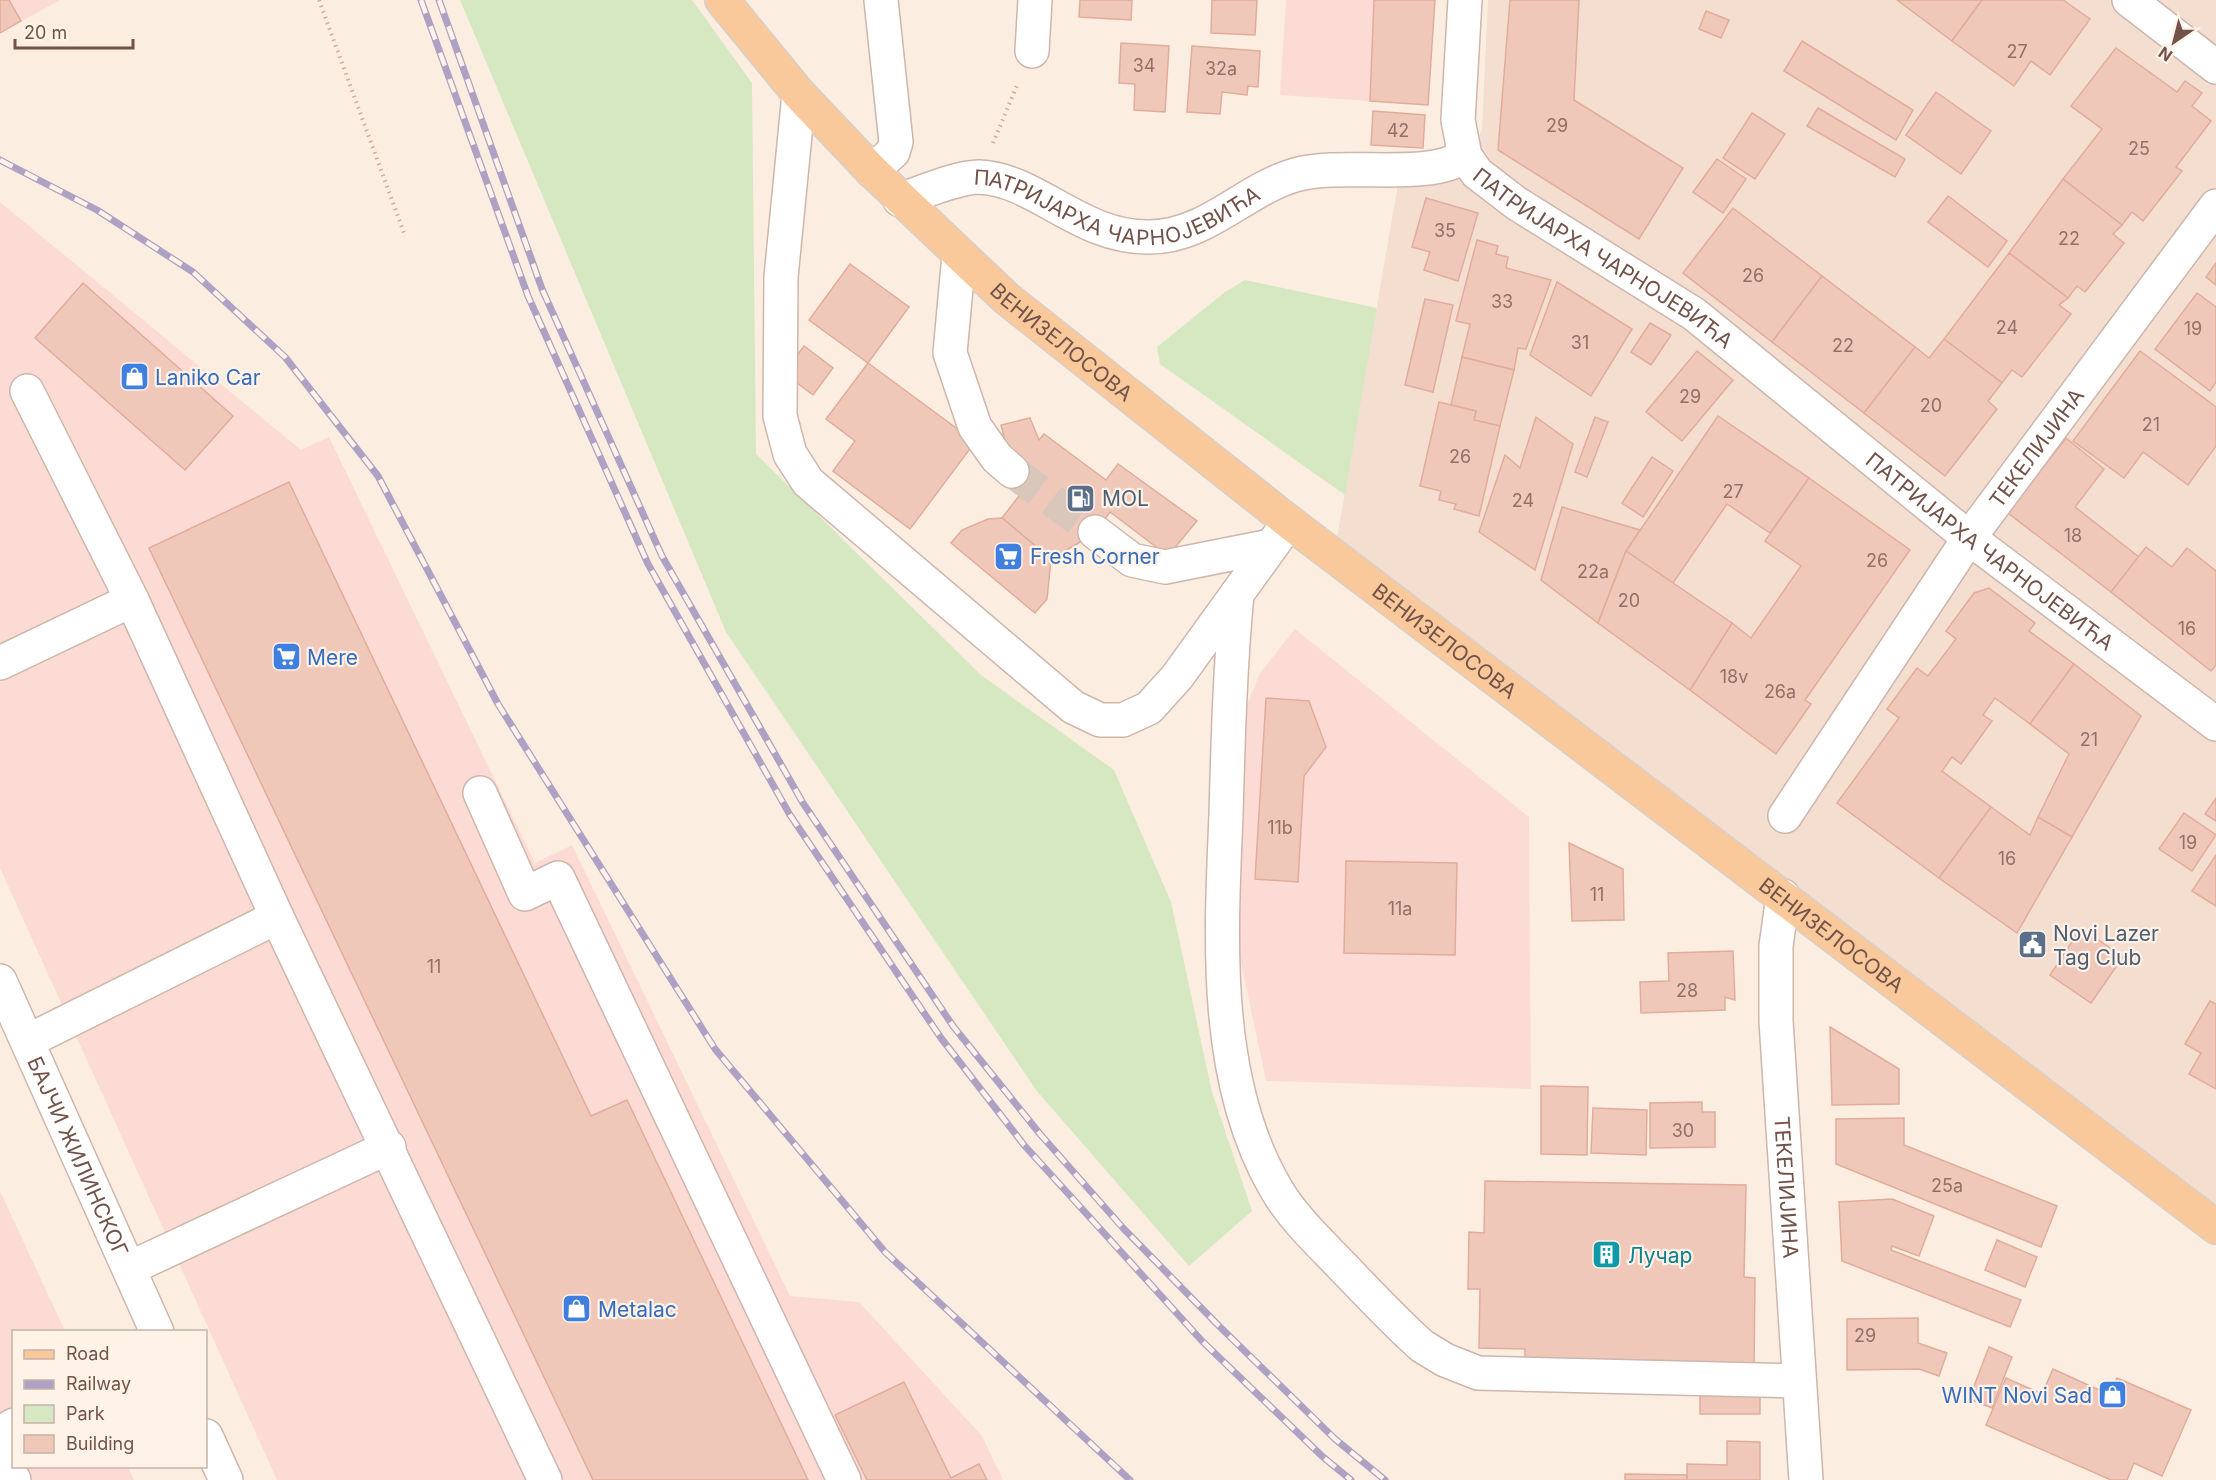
<svg xmlns="http://www.w3.org/2000/svg" width="2216" height="1480" viewBox="0 0 2216 1480" font-family="Inter,sans-serif">
<rect width="100%" height="100%" fill="#fbeee1"/>
<polygon fill="#f3ded0" points="1488,0 2216,0 2216,1212 1336,545 1398,184 1464,174 1482,129"/>
<g fill="#fcdbd5">
<polygon points="0,0 60,0 0,33"/>
<polygon points="1286,0 1435,0 1428,105 1280,95"/>
<polygon points="0,202 301,450 329,437 535,863 572,845 790,1296 859,1302 982,1436 1003,1480 277,1480 0,868"/>
<polygon points="1295,629 1529,817 1531,1089 1266,1081 1238,948 1244,712 1260,673"/>
<polygon points="0,1191 65,1331 14,1332 14,1466 128,1467 134,1480 0,1480"/>
</g>
<g fill="#d6e8c1">
<polygon points="460,0 692,0 752,83 756,454 981,675 1114,770 1171,902 1212,1092 1252,1211 1189,1266 1036,1090 726,632"/>
<polygon points="1245,280 1377,308 1345,495 1160,364 1157,347 1225,292"/>
</g>
<g fill="#f0c8ba" stroke="#e2ac9b" stroke-width="1.5">
<polygon points="0,0 9,0 21,21 0,33"/>
<polygon points="1080,0 1132,0 1131,20 1079,17"/>
<polygon points="1212,0 1257,0 1255,35 1211,33"/>
<polygon points="1374,0 1435,0 1428,105 1370,101"/>
<polygon points="1510,0 1579,0 1574,100 1683,168 1639,239 1498,150"/>
<polygon points="1897,0 1982,0 1952,41"/>
<polygon points="1982,0 2063,0 2090,19 2050,75 2031,61 2014,86 1952,41"/>
<polygon points="1706,11 1729,20 1721,38 1699,29"/>
<polygon points="1802,41 1913,110 1896,140 1784,71"/>
<polygon points="1121,43 1169,46 1165,112 1134,110 1135,84 1119,83"/>
<polygon points="1192,46 1260,51 1258,87 1248,86 1247,95 1222,92 1220,114 1187,112"/>
<polygon points="2116,48 2177,92 2185,81 2202,93 2192,106 2211,121 2176,167 2182,171 2143,221 2132,212 2122,225 2063,179 2102,129 2071,106"/>
<polygon points="1936,92 1991,131 1961,174 1906,135"/>
<polygon points="1818,108 1905,159 1895,177 1807,126"/>
<polygon points="1373,111 1425,115 1423,148 1371,145"/>
<polygon points="1752,113 1785,134 1755,179 1723,158"/>
<polygon points="1717,159 1746,179 1723,213 1693,192"/>
<polygon points="2063,179 2122,225 2113,234 2124,243 2085,292 2077,286 2068,298 2009,253"/>
<polygon points="1948,196 2007,241 1988,267 1928,222"/>
<polygon points="1426,198 1478,213 1458,281 1424,270 1430,252 1412,247"/>
<polygon points="1733,208 1822,276 1772,342 1683,273"/>
<polygon points="1477,240 1498,246 1496,254 1508,257 1506,268 1551,280 1526,349 1518,348 1514,370 1462,357 1470,324 1456,321"/>
<polygon points="2009,253 2068,298 2059,305 2071,314 2022,377 2012,370 2002,383 1944,339"/>
<polygon points="2216,263 2216,285 2206,277"/>
<polygon points="850,264 909,307 868,363 809,320"/>
<polygon points="1822,276 1915,347 1864,413 1772,342"/>
<polygon points="1557,282 1632,329 1591,396 1530,355"/>
<polygon points="83,283 233,416 185,470 35,338"/>
<polygon points="2197,293 2216,307 2216,382 2210,391 2155,349"/>
<polygon points="1425,299 1453,305 1433,392 1405,385"/>
<polygon points="1650,323 1671,335 1651,365 1631,352"/>
<polygon points="1944,339 2002,383 1988,401 1997,409 1945,476 1864,413 1915,347 1929,358"/>
<polygon points="804,346 833,368 813,395 784,373"/>
<polygon points="1697,351 1733,380 1682,441 1646,412"/>
<polygon points="2140,351 2216,407 2216,446 2188,485 2143,452 2124,478 2073,441"/>
<polygon points="1462,357 1514,370 1500,426 1474,420 1476,411 1451,405"/>
<polygon points="868,363 975,442 910,529 833,471 855,441 826,419"/>
<polygon points="1439,402 1476,411 1474,420 1500,426 1479,516 1454,509 1456,504 1439,500 1441,491 1420,486"/>
<polygon points="1718,416 1809,478 1770,533 1727,504 1673,583 1626,551"/>
<polygon points="1536,417 1573,444 1535,570 1479,532 1505,455 1520,468"/>
<polygon points="1595,417 1608,422 1587,477 1575,472"/>
<polygon points="1030,418 1039,440 1044,434 1106,480 1118,464 1197,521 1168,556 1110,512 1094,534 1051,559 1002,518 1019,496 1001,425"/>
<polygon points="2066,438 2104,469 2075,507 2139,557 2111,592 2008,513"/>
<polygon points="1652,457 1673,471 1643,517 1622,503"/>
<polygon points="1809,478 1910,550 1805,700 1811,704 1776,754 1690,690 1732,623 1751,638 1801,566 1765,541"/>
<polygon points="289,482 591,1116 627,1100 808,1480 593,1480 149,548"/>
<polygon points="1562,507 1640,530 1626,551 1598,623 1541,580"/>
<polygon points="1002,518 1051,559 1047,599 1035,613 951,543 962,530 988,519"/>
<polygon points="2146,547 2172,567 2187,548 2216,571 2216,665 2211,671 2111,592"/>
<polygon points="1626,551 1732,623 1690,690 1598,623"/>
<polygon points="1989,588 2035,623 2029,631 2074,664 2030,724 1995,698 1983,715 1992,721 1961,764 1952,757 1942,771 1991,807 1939,878 1837,803 1899,718 1887,709 1917,668 1928,676 1956,639 1946,631 1974,593"/>
<polygon points="2074,664 2141,716 2072,837 2038,817 2069,754 2030,724"/>
<polygon points="1266,698 1309,701 1326,747 1304,776 1298,882 1255,879"/>
<polygon points="2216,798 2216,821 2205,814"/>
<polygon points="1991,807 2030,835 2038,817 2072,837 2017,933 1939,878"/>
<polygon points="2184,813 2216,835 2192,871 2159,849"/>
<polygon points="1569,843 1623,869 1624,920 1572,921"/>
<polygon points="2216,855 2216,906 2192,891"/>
<polygon points="1346,861 1457,863 1455,955 1344,953"/>
<polygon points="2081,928 2123,957 2091,1003 2050,975"/>
<polygon points="1733,951 1735,1000 1725,997 1725,1010 1641,1013 1640,982 1669,981 1668,953"/>
<polygon points="2210,1001 2216,1004 2216,1089 2189,1074 2201,1053 2185,1044"/>
<polygon points="1830,1027 1899,1069 1899,1104 1832,1105"/>
<polygon points="1541,1086 1588,1087 1587,1155 1541,1154"/>
<polygon points="1702,1102 1702,1112 1715,1112 1715,1147 1650,1148 1650,1103"/>
<polygon points="1593,1108 1647,1110 1646,1155 1591,1153"/>
<polygon points="1904,1118 1904,1145 2057,1206 2041,1247 1836,1164 1836,1119"/>
<polygon points="1485,1181 1746,1185 1744,1277 1755,1278 1754,1369 1525,1365 1525,1349 1479,1348 1480,1289 1468,1289 1469,1232 1484,1233"/>
<polygon points="1892,1199 1934,1216 1919,1256 1892,1246 1891,1250 2021,1300 2010,1327 1842,1261 1839,1202"/>
<polygon points="1997,1240 2037,1257 2025,1287 1985,1270"/>
<polygon points="1918,1318 1918,1343 1947,1353 1939,1376 1919,1369 1847,1370 1847,1319"/>
<polygon points="1989,1347 2012,1357 1992,1408 1969,1399"/>
<polygon points="2053,1369 2110,1395 2117,1378 2191,1410 2162,1476 2134,1463 2127,1480 2111,1480 1986,1425 2006,1378 2042,1394"/>
<polygon points="904,1382 951,1478 979,1464 987,1480 867,1480 835,1415"/>
<rect x="1700" y="1388" width="60" height="26"/>
<polygon points="1727,1441 1760,1442 1760,1480 1687,1480 1687,1464 1727,1465"/>
<polygon points="1625,1474 1687,1475 1687,1480 1625,1480"/>
</g>
<g fill="none" stroke-linecap="round" stroke-linejoin="round">
<polyline stroke="#d9c7bb" stroke-width="33" stroke-dasharray="33 16" stroke-linecap="butt" points="1012,471 1095,532"/>
<defs>
<g id="minor">
<path id="s1" d="M1465,0L1458,120L1465,156L1477,173L1516,203L1694,314L1969,538L2216,724"/>
<polyline points="2129,0 2216,67"/>
<polyline points="1032,51 1035,0"/>
<polyline points="799,94 781,277 780,416 790,454 808,482 1073,707 1100,720 1123,720 1149,708 1177,677 1289,522"/>
<polyline points="872,171 893,152 896,142 881,0"/>
<path id="s2" d="M900,200C921,193 957,177 979,177C1036,179 1080,238 1149,237C1206,237 1244,190 1295,175C1345,161 1426,182 1465,156"/>
<polyline points="959,255 950,353 975,427 997,458 1012,471"/>
<polyline points="27,391 132,600 277,917 545,1480"/>
<polyline points="1095,532 1132,560 1165,567 1271,546"/>
<path d="M1237,594C1230,667 1228,741 1226,815C1221,936 1212,1078 1275,1187C1292,1217 1318,1241 1342,1266C1368,1293 1394,1321 1422,1346L1445,1360L1478,1373L1799,1381"/>
<polyline points="0,663 132,600"/>
<polyline points="480,793 525,894 558,878 844,1480"/>
<path id="s3" d="M1785,816L1969,538L2216,206"/>
<path id="s4" d="M1783,896L1776,946V1021L1806,1480"/>
<path id="s5" d="M0,981L157,1332"/>
<polyline points="28,1041 277,917"/>
<polyline points="130,1268 389,1147"/>
<polyline points="0,1433 14,1425"/>
<polyline points="206,1436 226,1480"/>
<polyline points="0,1454 14,1480"/>
</g>
<g id="major">
<path id="s6" d="M722,0L799,94L872,171L1006,298L1289,522L2216,1227"/>
</g>
</defs>
<use href="#minor" stroke="#ceb6ac" stroke-width="36"/>
<use href="#major" stroke="#d8cfcc" stroke-width="36"/>
<g stroke="#d4ab9d" stroke-width="4" stroke-dasharray="1.5 4.5" stroke-linecap="butt">
<polyline points="319,0 404,233"/>
<polyline points="993,143 1018,83"/>
</g>
<use href="#minor" stroke="#fff" stroke-width="33"/>
<use href="#major" stroke="#f9c99b" stroke-width="33"/>
<defs>
<g id="rail">
<polyline points="421,0 528,296 648,564 790,815 941,1038 1024,1145 1202,1341 1323,1457 1351,1480"/>
<polyline points="439,0 542,289 662,556 803,803 953,1026 1040,1134 1123,1228 1219,1326 1335,1439 1385,1480"/>
<polyline points="0,160 97,210 193,272 285,357 378,476 498,704 715,1049 885,1252 1130,1480"/>
</g>
</defs>
<use href="#rail" stroke="#afa1c4" stroke-width="7"/>
<use href="#rail" stroke="#fff2e7" stroke-width="4.5" stroke-dasharray="14" stroke-linecap="butt"/>
</g>
<defs>
<symbol id="shop-square" viewBox="-11 -11 22 22"><rect x="-9" y="-9" width="18" height="18" rx="4" fill="#3f7fe0" stroke="#fff2e7"/><path d="M-5-2.5h2.3a2.7 3.5 0 0 1 5.4 0H5L5.5 6h-11ZM-1.5-2.5h3a1.5 2.3 0 0 0-3 0Z" fill="#fff"/></symbol>
<symbol id="fuel-square" viewBox="-11 -11 22 22"><rect x="-9" y="-9" width="18" height="18" rx="4" fill="#5c6f8a" stroke="#fff2e7"/><path d="M-5.5-6h7V0h2V4h1.3V-2.5L3-4.5l.8-.8L6-3V5H2.5V1h-1V6h-7ZM-4.2-4.7v3.2H.2V-4.7Z" fill="#fff"/></symbol>
<symbol id="supermarket-square" viewBox="-11 -11 22 22"><rect x="-9" y="-9" width="18" height="18" rx="4" fill="#3f7fe0" stroke="#fff2e7"/><path d="M-6-5.5h2.5l.6 2H6L4.5 2H-2.5L-4.4-4H-6ZM-1.5 3.2a1.3 1.3 0 1 0 .1 0ZM3 3.2a1.3 1.3 0 1 0 .1 0Z" fill="#fff"/></symbol>
<symbol id="civic-square" viewBox="-11 -11 22 22"><rect x="-9" y="-9" width="18" height="18" rx="4" fill="#5c6f8a" stroke="#fff2e7"/><path d="M-.6-6.5H3V-4.5H.6V-3L4-1V1h2V6H-6V1h2V-1L-.6-3ZM-1.2 2.5V6h2.4V2.5Z" fill="#fff"/></symbol>
<symbol id="building-square" viewBox="-11 -11 22 22"><rect x="-9" y="-9" width="18" height="18" rx="4" fill="#0f9aa8" stroke="#fff2e7"/><path d="M-4-6H4V6H1V3H-1V6H-4ZM-2.5-4.3h1.7v1.8h-1.7ZM.8-4.3h1.7v1.8H.8ZM-2.5-1h1.7V.8h-1.7ZM.8-1h1.7V.8H.8Z" fill="#fff"/></symbol>
</defs>
<g fill-rule="evenodd">
<use href="#shop-square" x="118" y="360" width="33" height="33"/>
<use href="#fuel-square" x="1064" y="482" width="33" height="33"/>
<use href="#supermarket-square" x="992" y="540" width="33" height="33"/>
<use href="#supermarket-square" x="270" y="640" width="33" height="33"/>
<use href="#civic-square" x="2016" y="928" width="33" height="33"/>
<use href="#building-square" x="1590" y="1238" width="33" height="33"/>
<use href="#shop-square" x="560" y="1292" width="33" height="33"/>
<use href="#shop-square" x="2096" y="1378" width="33" height="33"/>
</g>
<g text-anchor="middle" dominant-baseline="central" stroke-width="4.5" stroke-linejoin="round" paint-order="stroke">
<g font-size="18" fill="#927065">
<text x="2017" y="51">27</text>
<text x="1144" y="65">34</text>
<text x="1221" y="68">32a</text>
<text x="1557" y="125">29</text>
<text x="1398" y="130">42</text>
<text x="2139" y="148">25</text>
<text x="1445" y="230">35</text>
<text x="2069" y="238">22</text>
<text x="1753" y="275">26</text>
<text x="1502" y="301">33</text>
<text x="2007" y="327">24</text>
<text x="2193" y="328">19</text>
<text x="1580" y="342">31</text>
<text x="1843" y="345">22</text>
<text x="1690" y="396">29</text>
<text x="1931" y="405">20</text>
<text x="2151" y="424">21</text>
<text x="1460" y="456">26</text>
<text x="1733" y="491">27</text>
<text x="1523" y="500">24</text>
<text x="2073" y="535">18</text>
<text x="1877" y="560">26</text>
<text x="1593" y="571">22a</text>
<text x="1629" y="600">20</text>
<text x="2187" y="628">16</text>
<text x="1734" y="676">18v</text>
<text x="1780" y="691">26a</text>
<text x="2089" y="739">21</text>
<text x="1280" y="827">11b</text>
<text x="2188" y="842">19</text>
<text x="2007" y="858">16</text>
<text x="1597" y="894">11</text>
<text x="1400" y="908">11a</text>
<text x="434" y="966">11</text>
<text x="1687" y="990">28</text>
<text x="1683" y="1130">30</text>
<text x="1947" y="1185">25a</text>
<text x="1865" y="1335">29</text>
</g>
<g font-size="21" fill="#725249" stroke="#fff2e7">
<text stroke="none"><textPath href="#s2" startOffset="231">ПАТРИЈАРХА ЧАРНОЈЕВИЋА</textPath></text>
<text stroke="none"><textPath href="#s1" startOffset="330">ПАТРИЈАРХА ЧАРНОЈЕВИЋА</textPath></text>
<text stroke="none"><textPath href="#s6" startOffset="483">ВЕНИЗЕЛОСОВА</textPath></text>
<text stroke="none"><textPath href="#s3" startOffset="446">ТЕКЕЛИЈИНА</textPath></text>
<text stroke="none"><textPath href="#s1" startOffset="816">ПАТРИЈАРХА ЧАРНОЈЕВИЋА</textPath></text>
<text stroke="none"><textPath href="#s6" startOffset="969">ВЕНИЗЕЛОСОВА</textPath></text>
<text stroke="none"><textPath href="#s6" startOffset="1455">ВЕНИЗЕЛОСОВА</textPath></text>
<text stroke="none"><textPath href="#s5" startOffset="192">БАЈЧИ ЖИЛИНСКОГ</textPath></text>
<text stroke="none"><textPath href="#s4" startOffset="292">ТЕКЕЛИЈИНА</textPath></text>
</g>
<g font-size="21" fill="#366cbe" stroke="#fff2e7" text-anchor="start">
<text x="155" y="377">Laniko Car</text>
<text x="1030" y="556">Fresh Corner</text>
<text x="307" y="657">Mere</text>
<text x="598" y="1309">Metalac</text>
<text x="2092" y="1395" text-anchor="end">WINT Novi Sad</text>
</g>
<g font-size="21" fill="#4e5e75" stroke="#fff2e7" text-anchor="start">
<text x="1102" y="498">MOL</text>
<text x="2053" y="933">Novi Lazer<tspan x="2053" dy="24">Tag Club</tspan></text>
</g>
<g font-size="21" fill="#0d838f" stroke="#fff2e7" text-anchor="start">
<text x="1628" y="1255">Лучар</text>
</g>
</g>
<rect x="12" y="1330" width="195" height="138" fill="#fff2e7" stroke="#c7b2a8" stroke-width="1.5"/>
<rect x="24" y="1350" width="30" height="9" fill="#f9c99b" stroke="#c7b2a8" stroke-width="1.5"/>
<text x="66" y="1360" font-size="18" fill="#725249">Road</text>
<rect x="24" y="1380" width="30" height="9" fill="#afa1c4" stroke="#c7b2a8" stroke-width="1.5"/>
<text x="66" y="1390" font-size="18" fill="#725249">Railway</text>
<rect x="24" y="1405" width="30" height="18" fill="#d6e8c1" stroke="#c7b2a8" stroke-width="1.5"/>
<text x="66" y="1420" font-size="18" fill="#725249">Park</text>
<rect x="24" y="1435" width="30" height="18" fill="#f0c8ba" stroke="#c7b2a8" stroke-width="1.5"/>
<text x="66" y="1450" font-size="18" fill="#725249">Building</text>
<g transform="translate(2174 42) rotate(215)" stroke="#fff2e7" stroke-width="4.5" paint-order="stroke">
<path d="M0-4.5L10 22L0 15L-10 22Z" fill="#725249"/>
<text y="-9" font-size="16" font-weight="bold" text-anchor="middle" fill="#725249">N</text>
</g>
<path d="M15 39v9h118v-9" fill="none" stroke="#725249" stroke-width="3"/>
<text x="24" y="39" font-size="18" fill="#725249" stroke="#fff2e7" stroke-width="4.5" paint-order="stroke">20 m</text>
</svg>
